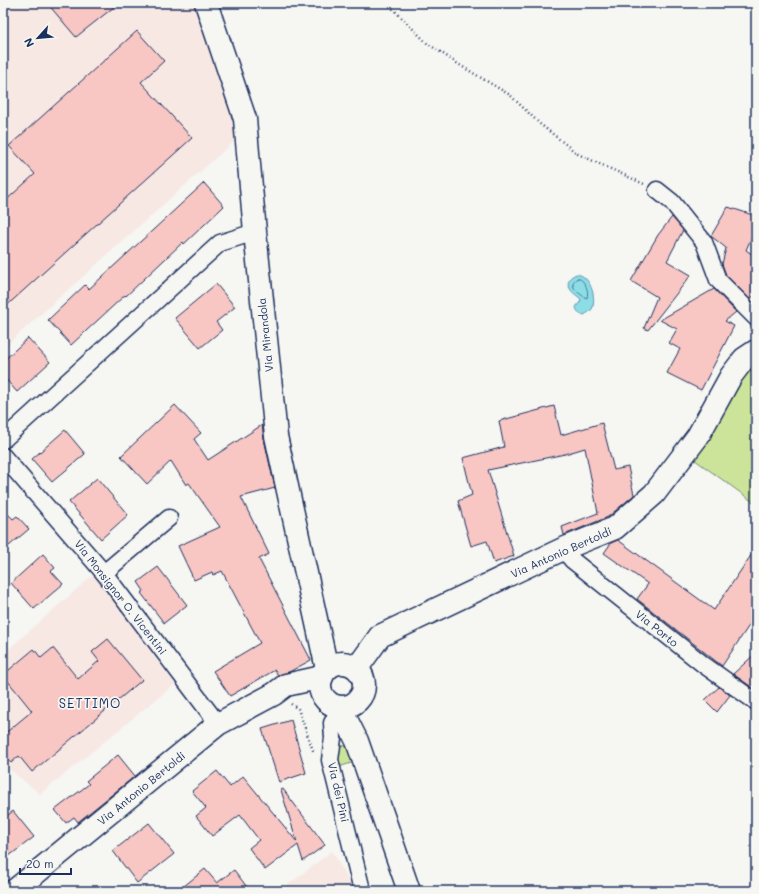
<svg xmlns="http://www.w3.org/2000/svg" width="759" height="894" viewBox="0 0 759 894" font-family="Mali,sans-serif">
<rect width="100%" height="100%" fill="#f6f6f2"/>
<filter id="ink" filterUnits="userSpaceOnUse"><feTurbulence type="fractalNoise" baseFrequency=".025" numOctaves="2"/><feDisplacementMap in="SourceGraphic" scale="8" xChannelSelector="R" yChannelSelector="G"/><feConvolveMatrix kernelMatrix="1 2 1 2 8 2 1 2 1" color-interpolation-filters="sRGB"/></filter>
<g filter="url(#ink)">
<g fill="#f7e8e4">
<polygon points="3,3 199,3 239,137 3,348"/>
<polygon points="94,574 175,684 40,794 3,764 3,654"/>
<polygon points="332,851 355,891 280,891"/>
</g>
<g fill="#cce49a" stroke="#748a7c">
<polygon points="756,366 756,504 691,457 744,375"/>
<polygon points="341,745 348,747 354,762 336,768 338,746"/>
</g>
<path fill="#8ddde7" stroke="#5f97b0" d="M576,274C590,275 597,297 592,309C590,312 587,313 584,315C580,314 577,312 576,307L580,302L581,299C574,293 570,292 568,283L571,277Z"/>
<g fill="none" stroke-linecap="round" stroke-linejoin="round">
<path stroke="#497595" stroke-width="1" d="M578,278C586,281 589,291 587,298C580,295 565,284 578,278Z"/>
</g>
<g fill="#f8c7c4" stroke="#1b2f5e">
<polygon points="47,3 119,3 76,37"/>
<polygon points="137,31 164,61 141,82 192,138 3,309 3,203 35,174 9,146"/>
<polygon points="204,183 224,206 184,244 183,242 126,296 125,295 71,345 48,320 85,285 89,289"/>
<polygon points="728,207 756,216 756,227 746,250 756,257 756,294 750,299 726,275 722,264 726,248 711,236"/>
<polygon points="672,217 683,230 667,261 691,275 648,330 644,328 657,297 631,281 658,235"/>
<polygon points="216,284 235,307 216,322 222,330 200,348 175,318"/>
<polygon points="714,289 736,312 725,321 734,326 701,390 667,373 680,349 669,343 677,329 660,320"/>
<polygon points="28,338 50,362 17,392 3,376 3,361"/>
<polygon points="175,405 201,433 194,439 208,460 262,425 264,439 275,488 241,497 269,554 259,559 311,660 289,672 278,676 275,670 230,696 213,671 260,643 222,571 213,575 212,572 194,580 178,546 220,527 189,483 186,485 171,461 147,484 121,456"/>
<polygon points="554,406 561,435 602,423 614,470 628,467 634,495 608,517 564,535 562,527 598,513 585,448 565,454 488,470 514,556 494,563 487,541 471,546 458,501 472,495 463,458 504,447 499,421"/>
<polygon points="65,430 85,454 52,482 32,459"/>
<polygon points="97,478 128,515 101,539 69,502"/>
<polygon points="3,509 13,519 17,516 29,529 3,551"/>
<polygon points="618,540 714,610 756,548 756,615 722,666 637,599 648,584 604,553 611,543"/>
<polygon points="43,554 55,568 51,571 63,584 34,609 11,583"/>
<polygon points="158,567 187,605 164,623 141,593 144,591 138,582"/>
<polygon points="108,639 142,680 32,772 19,756 11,763 3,753 3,735 32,711 3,675 34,649 41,658 53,648 78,679 99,661 92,652"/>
<polygon points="756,653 756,690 733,674"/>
<polygon points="719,687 730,695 717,712 705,700"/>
<polygon points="291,720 306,773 279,782 262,729"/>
<polygon points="118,755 135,776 78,822 74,817 66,823 55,810 89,784 86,781"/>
<polygon points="217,771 230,787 243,776 297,842 281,790 283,789 325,845 303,861 298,845 265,870 249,848 259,840 240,815 212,836 196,816 206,808 192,791"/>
<polygon points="13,811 34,837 9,856 3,848 3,819"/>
<polygon points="149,823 174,854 137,883 113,851"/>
<polygon points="205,869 217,883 234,870 250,891 178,891"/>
</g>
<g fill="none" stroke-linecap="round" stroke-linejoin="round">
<defs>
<g id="street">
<polyline points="657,190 672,202 704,242 718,280 756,318"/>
<polyline points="3,440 220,243 255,232"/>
<polyline points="3,456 104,573 218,724"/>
<polyline points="563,549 572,560 704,665 756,702"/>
<polyline points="104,573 169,518"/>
<polyline points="340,707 332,723 333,738 330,760 361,886 364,891"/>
</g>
<g id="secondary">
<polyline points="206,3 245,119 255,232 276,436 327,669"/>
<circle cx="342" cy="685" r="22"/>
<polyline points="357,668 380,636 563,549 615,528 654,494 698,436 731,376 744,359 756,351"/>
<polyline points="340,707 357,741 409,891"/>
<polyline points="14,891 218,724 274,694 286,685 322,677"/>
</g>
</defs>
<use href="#street" stroke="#1b2f5e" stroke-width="19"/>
<use href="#secondary" stroke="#1b2f5e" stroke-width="25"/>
<g stroke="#1b2f5e" stroke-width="2.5" stroke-dasharray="1 3" stroke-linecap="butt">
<polyline points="387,3 427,43 458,64 510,95 540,124 578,154 644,184"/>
<polyline points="291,704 298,709 314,753"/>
</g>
<use href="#street" stroke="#f6f6f2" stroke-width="16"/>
<use href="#secondary" stroke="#f6f6f2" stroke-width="22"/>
</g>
</g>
<g text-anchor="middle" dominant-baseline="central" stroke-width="3.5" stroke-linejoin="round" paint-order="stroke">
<g font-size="11" fill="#1b2f5e" stroke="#f6f6f2">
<text transform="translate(265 335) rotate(-96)">Via Mirandola</text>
<text transform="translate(561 552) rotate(-24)">Via Antonio Bertoldi</text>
<text transform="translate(121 597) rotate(52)">Via Monsignor O. Vicentini</text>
<text transform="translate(657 628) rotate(39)">Via Porto</text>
<text transform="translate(141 788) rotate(-39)">Via Antonio Bertoldi</text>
<text transform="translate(339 792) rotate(77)">Via dei Pini</text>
</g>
<g font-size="13" letter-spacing="1" fill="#1b2f5e" stroke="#f6f6f2">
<text x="90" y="702">SETTIMO</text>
</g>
</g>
<rect width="759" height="894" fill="none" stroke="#f6f6f2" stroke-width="16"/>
<rect x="8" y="8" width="743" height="878" fill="none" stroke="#1b2f5e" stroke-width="1.5" filter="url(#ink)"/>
<g transform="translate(38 38) rotate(243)" stroke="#f6f6f2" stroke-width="3" paint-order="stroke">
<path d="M0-3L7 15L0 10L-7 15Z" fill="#1b2f5e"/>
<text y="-6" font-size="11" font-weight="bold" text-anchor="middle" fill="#1b2f5e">N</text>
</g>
<path d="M20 868v6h51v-6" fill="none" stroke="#1b2f5e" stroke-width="2"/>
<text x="26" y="868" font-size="12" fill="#1b2f5e" stroke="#f6f6f2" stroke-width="3" paint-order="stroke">20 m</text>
</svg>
